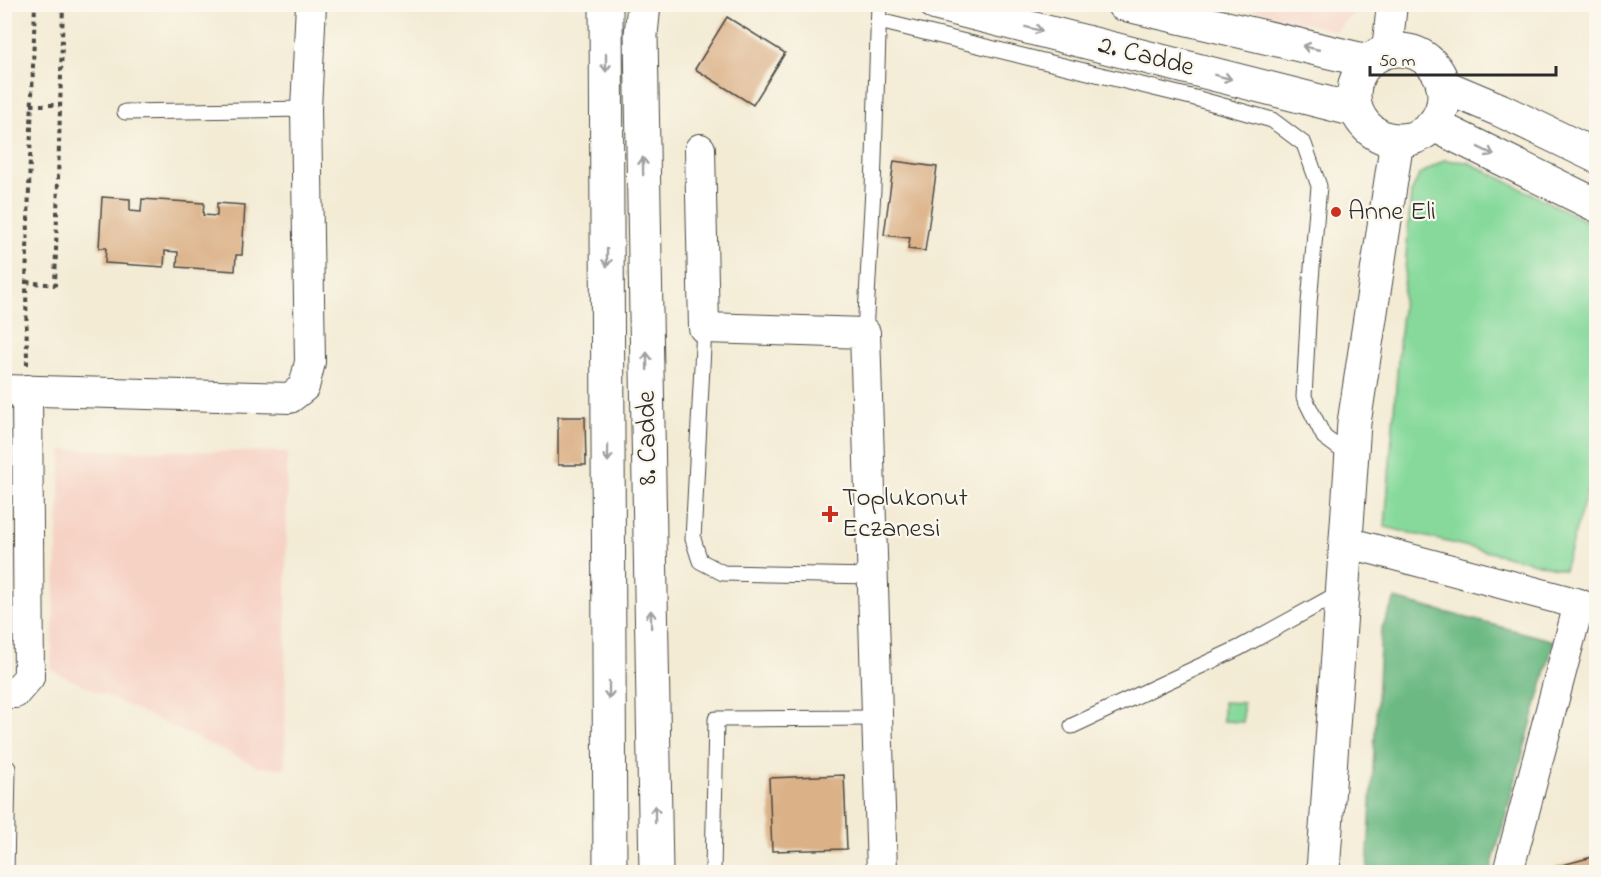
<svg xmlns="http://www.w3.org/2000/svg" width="1601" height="877" viewBox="0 0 1601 877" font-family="'Indie Flower',sans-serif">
<rect width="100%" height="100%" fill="#fbf7ec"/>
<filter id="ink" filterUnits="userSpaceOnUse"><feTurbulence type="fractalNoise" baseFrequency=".0167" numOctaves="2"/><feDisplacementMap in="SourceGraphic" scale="12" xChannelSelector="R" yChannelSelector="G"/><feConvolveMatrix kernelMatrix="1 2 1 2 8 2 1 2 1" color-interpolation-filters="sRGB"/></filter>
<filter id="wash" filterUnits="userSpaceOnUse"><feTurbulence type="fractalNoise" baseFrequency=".008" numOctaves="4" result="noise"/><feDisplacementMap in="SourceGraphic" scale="24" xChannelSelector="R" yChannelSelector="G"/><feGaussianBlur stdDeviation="1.35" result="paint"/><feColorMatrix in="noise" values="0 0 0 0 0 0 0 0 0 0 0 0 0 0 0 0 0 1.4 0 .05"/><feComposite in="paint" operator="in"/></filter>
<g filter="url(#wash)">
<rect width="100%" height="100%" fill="#f3ebd4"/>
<g fill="#f6d2c4">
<polygon points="1233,5 1364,5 1335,31"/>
<polygon points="62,450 287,452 285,768 259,767 51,670"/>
</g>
<g fill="#86d99b" stroke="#588263" stroke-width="1.5">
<polygon points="1444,160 1468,162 1596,226 1596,461 1564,570 1385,527 1411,193 1419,175"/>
<polygon points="1223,702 1243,703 1243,722 1223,721"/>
</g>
<polygon fill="#6cb983" stroke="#4c7257" stroke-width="1.5" points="1395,599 1554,641 1490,872 1367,872 1381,630"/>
<g id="blocks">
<g fill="#dbb187">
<polygon points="727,17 785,53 753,105 695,69"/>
<polygon points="894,161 937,167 925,251 908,249 910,238 884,235"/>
<polygon points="102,197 130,199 130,211 141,212 142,199 204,203 203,215 217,216 217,203 245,205 242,255 236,255 235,271 177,267 178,252 165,251 164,267 105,263 106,248 99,248"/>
<polygon points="558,417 585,417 586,465 558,465"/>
<polygon points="844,775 847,849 772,851 769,778"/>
<polygon points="1596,856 1596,872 1557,872 1555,867"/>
</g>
</g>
</g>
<g filter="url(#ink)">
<use href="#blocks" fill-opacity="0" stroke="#494844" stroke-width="1.5"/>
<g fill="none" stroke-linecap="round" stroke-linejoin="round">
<defs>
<g id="service">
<polyline points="879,21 1195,98 1272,120 1304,144 1319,186 1309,303 1304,397 1324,437 1351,457"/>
<polyline points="125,112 306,109"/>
<polyline points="704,328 693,539 700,561 723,573 874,576"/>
<polyline points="865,333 873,189 879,4"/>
<polyline points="1072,726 1239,648 1343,591"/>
<polyline points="6,872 8,768"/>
<polyline points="713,872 716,719 876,718"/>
</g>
<g id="minor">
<polyline points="1387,51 1392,4"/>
<polyline points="700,149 704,328 865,333 882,872"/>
<polyline points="4,390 290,398 304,387 310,362 306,109 311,4"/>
<polyline points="1346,542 1579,604 1596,612"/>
<polyline points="4,693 15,693 29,677 27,390"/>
<polyline points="1508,872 1579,604"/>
</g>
<g id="tertiary">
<polyline points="606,4 610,872"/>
<polyline points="644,4 641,35 656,872"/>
<polyline points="936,4 1355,110"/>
<polyline points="1123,4 1368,61"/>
<circle cx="1399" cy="95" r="45"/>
<polyline points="1443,86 1500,110 1596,156"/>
<polyline points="1434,125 1596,205"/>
<polyline points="1323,872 1354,423 1397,141"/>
</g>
</defs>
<use href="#service" stroke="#494844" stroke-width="17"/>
<use href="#minor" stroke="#494844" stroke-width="32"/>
<use href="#tertiary" stroke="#494844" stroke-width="35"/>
<g stroke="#494844" stroke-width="4" stroke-dasharray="4.5 4.5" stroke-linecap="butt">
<polyline points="31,105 59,105"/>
<polyline points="26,282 55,285 63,4"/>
<polyline points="27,365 26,282 35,4"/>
</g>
<use href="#service" stroke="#fff" stroke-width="15"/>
<use href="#minor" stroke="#fff" stroke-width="30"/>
<use href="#tertiary" stroke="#fff" stroke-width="33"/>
</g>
<defs><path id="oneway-shaft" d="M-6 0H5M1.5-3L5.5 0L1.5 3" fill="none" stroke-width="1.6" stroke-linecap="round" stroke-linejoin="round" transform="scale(1.5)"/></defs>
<g stroke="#a0a0a0">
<use href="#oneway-shaft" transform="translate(1034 29) rotate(14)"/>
<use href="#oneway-shaft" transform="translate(1311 48) rotate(-167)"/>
<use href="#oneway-shaft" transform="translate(606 63) rotate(90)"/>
<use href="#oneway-shaft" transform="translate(1223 77) rotate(14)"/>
<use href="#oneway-shaft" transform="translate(1486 151) rotate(26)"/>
<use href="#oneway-shaft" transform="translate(643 166) rotate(-91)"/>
<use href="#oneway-shaft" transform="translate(607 258) rotate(90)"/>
<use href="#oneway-shaft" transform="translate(647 361) rotate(-91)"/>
<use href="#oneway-shaft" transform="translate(608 453) rotate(90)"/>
<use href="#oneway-shaft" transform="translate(651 619) rotate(-91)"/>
<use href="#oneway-shaft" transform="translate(609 690) rotate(90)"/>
<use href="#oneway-shaft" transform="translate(655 814) rotate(-91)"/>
</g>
</g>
<g fill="#c8321e" stroke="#fbf7ec" stroke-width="2">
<circle cx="1336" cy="212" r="6"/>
<path d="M827 505h6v6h6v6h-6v6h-6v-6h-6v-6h6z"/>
</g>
<g text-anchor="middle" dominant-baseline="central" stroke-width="4.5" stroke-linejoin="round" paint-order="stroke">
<g font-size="27" fill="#2b2b2b" stroke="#fbf7ec">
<text transform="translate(1146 57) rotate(14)">2. Cadde</text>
<text transform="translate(648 438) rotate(-91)">8. Cadde</text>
</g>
<g font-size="27" fill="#2b2b2b" stroke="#fbf7ec" text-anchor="start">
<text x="1348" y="212">Anne Eli</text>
<text x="842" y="498">Toplukonut<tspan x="842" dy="31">Eczanesi</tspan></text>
</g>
</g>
<rect width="1601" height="877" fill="none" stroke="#fbf7ec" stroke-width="24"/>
<path d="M1370 66v9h186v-9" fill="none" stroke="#2b2b2b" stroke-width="3"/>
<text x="1379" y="66" font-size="18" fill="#2b2b2b" stroke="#fbf7ec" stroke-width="4.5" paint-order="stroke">50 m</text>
</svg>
